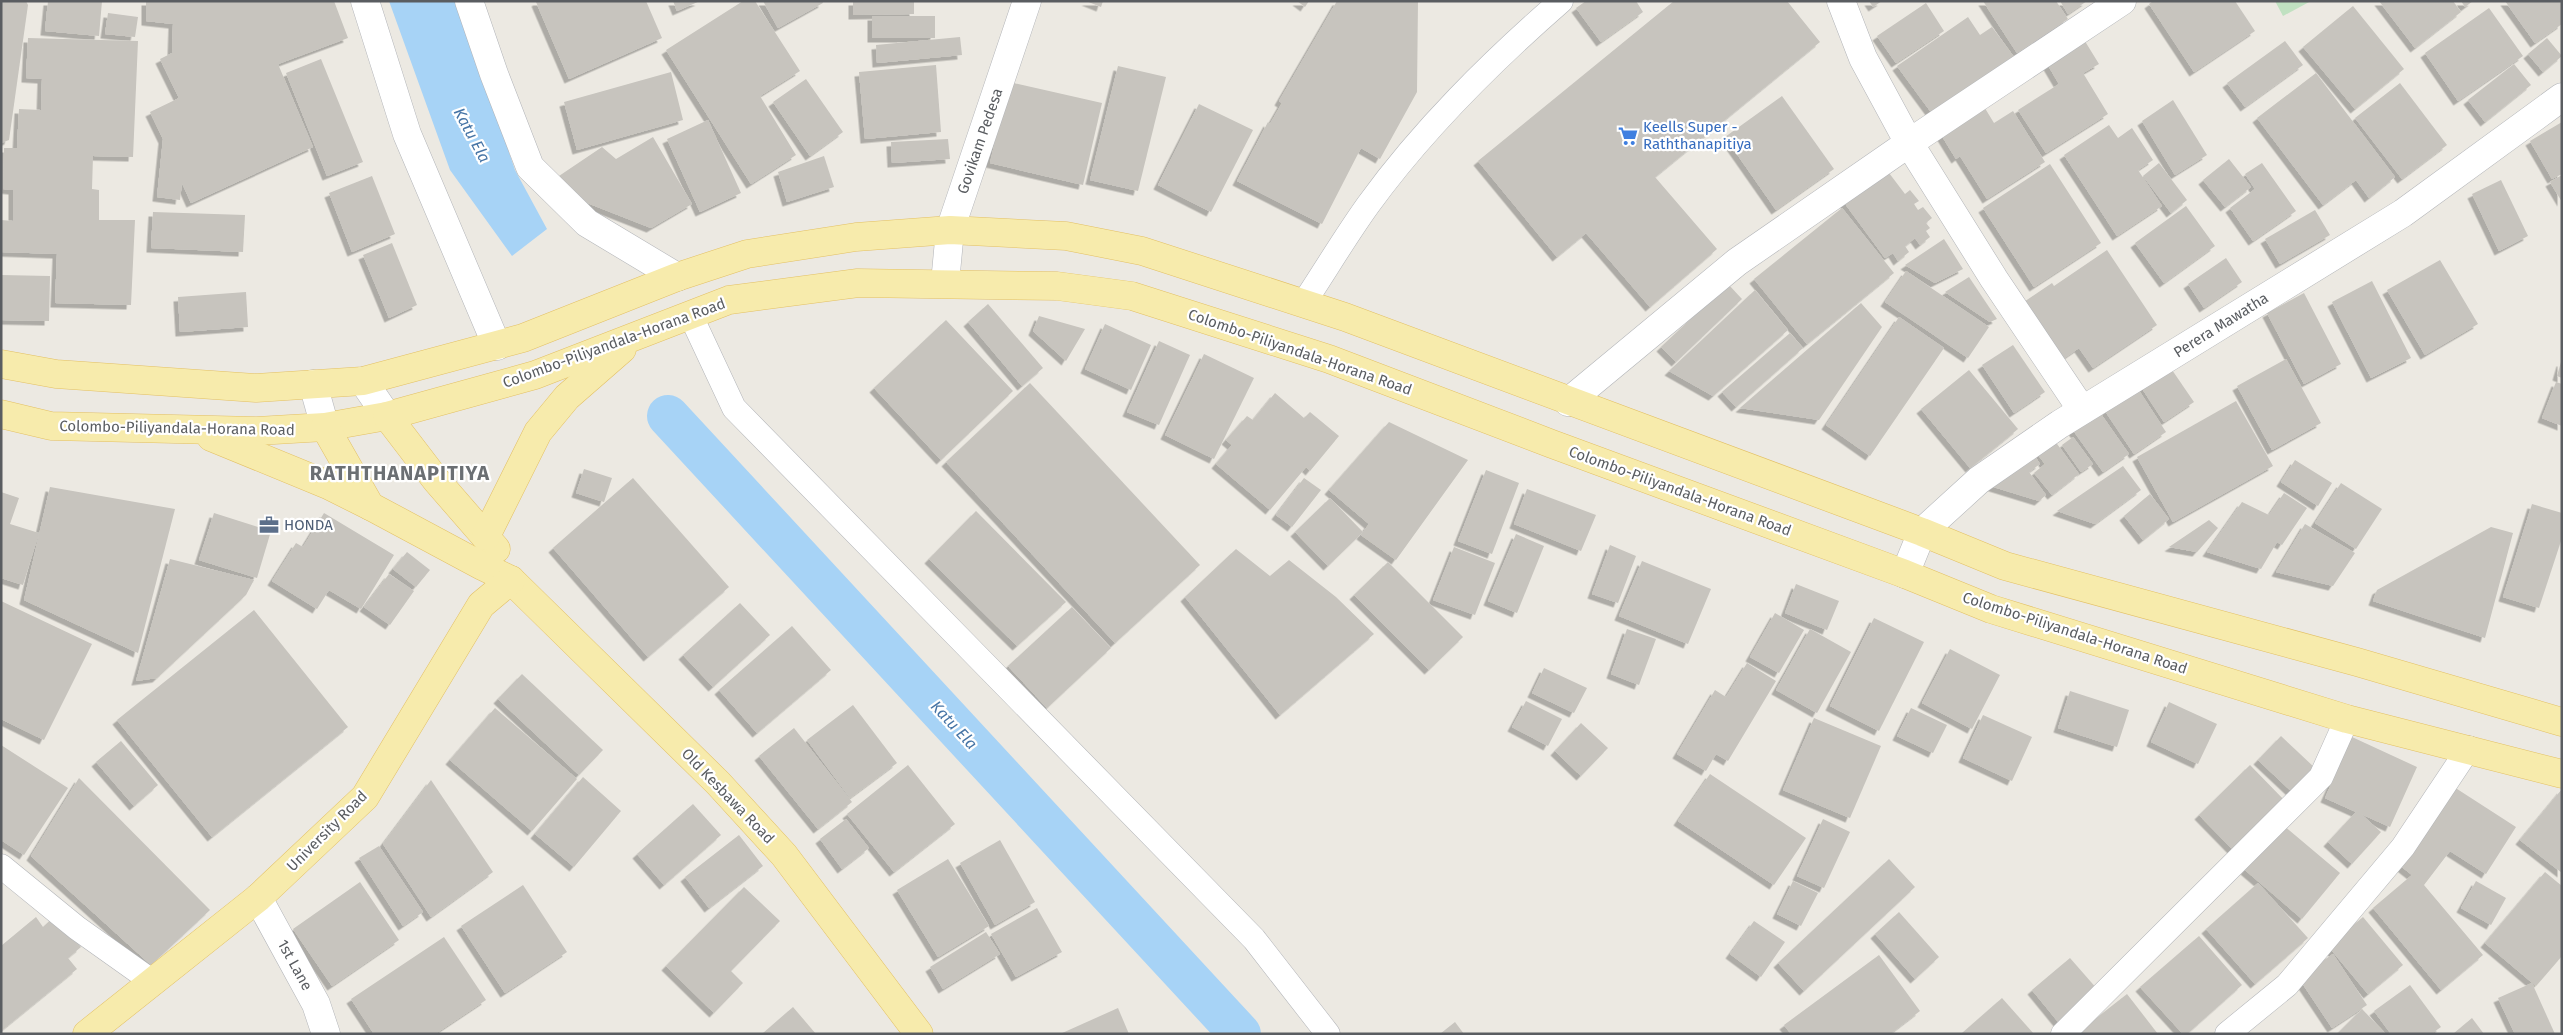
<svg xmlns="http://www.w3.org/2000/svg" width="2563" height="1035" viewBox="0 0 2563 1035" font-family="'Fira Sans',sans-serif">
<defs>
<filter id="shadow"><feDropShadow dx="-4.5" dy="4.5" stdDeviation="0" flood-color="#0004"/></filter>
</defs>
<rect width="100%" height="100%" fill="#ece9e2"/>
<polygon fill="#c0e1c1" points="2275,1 2311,1 2283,16"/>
<polygon fill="#a7d3f6" points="389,1 458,1 515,170 547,229 512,256 450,170"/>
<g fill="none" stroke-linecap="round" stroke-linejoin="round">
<polyline stroke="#a7d3f6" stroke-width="42" points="668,416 1240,1034"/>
</g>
<g fill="#c7c4be" filter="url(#shadow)">
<polygon points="1,1 26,1 28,5 9,140 1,143"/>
<polygon points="48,1 102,1 99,36 45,31"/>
<polygon points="146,1 334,1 348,38 278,64 313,147 191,203 182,183 180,200 157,197 163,139 150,112 179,98 160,59 172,53 173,24 146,21"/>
<polygon points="538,1 646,1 662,38 569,79 536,2"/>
<polygon points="673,1 700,1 677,11"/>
<polygon points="743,1 755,1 800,71 760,96 796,155 751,184 666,50"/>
<polygon points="763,1 822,1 823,3 778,28"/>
<polygon points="853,1 914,1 914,14 853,15"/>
<polygon points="1086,1 1103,1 1101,7"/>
<polygon points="1297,1 1309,1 1305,7"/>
<polygon points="1337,1 1418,1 1417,92 1380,159 1361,148 1322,224 1237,181 1268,122 1270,124 1282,103 1279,101"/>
<polygon points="1586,1 1636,1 1643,12 1601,42 1576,8"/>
<polygon points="1674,1 1787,1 1820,42 1655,177 1717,249 1650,307 1586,233 1557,257 1478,161"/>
<polygon points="1869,1 1882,1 1873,7"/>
<polygon points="1983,1 2056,1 2068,19 2017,53"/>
<polygon points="2060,1 2087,1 2068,14"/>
<polygon points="2153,1 2235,1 2255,31 2194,72 2149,4"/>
<polygon points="2379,1 2453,1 2461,12 2415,48"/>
<polygon points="2461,1 2473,1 2465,7"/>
<polygon points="2505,1 2562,1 2562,24 2535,43"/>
<polygon points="1926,3 1944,31 1896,63 1877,36"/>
<polygon points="2353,6 2404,69 2355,109 2303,47"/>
<polygon points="2489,8 2523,56 2458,101 2425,53"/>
<polygon points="108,13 138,17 135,37 105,34"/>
<rect x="872" y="16" width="63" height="22"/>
<polygon points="1968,17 1980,35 1992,27 2017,61 1936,119 1897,66"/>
<polygon points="960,37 962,55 877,63 876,45"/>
<polygon points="28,38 138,41 133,157 93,156 92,189 99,190 99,220 135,220 131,305 55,303 57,254 1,252 1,220 13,221 13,190 3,189 4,148 17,148 19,109 41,110 42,79 26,78"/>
<polygon points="2083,38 2099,64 2083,73 2108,114 2046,153 2018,110 2059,84 2046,62"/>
<polygon points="2547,38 2562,56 2543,72 2528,54"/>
<polygon points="2285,41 2303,65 2245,107 2227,83"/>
<polygon points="321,59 363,162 327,176 286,73"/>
<polygon points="2514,64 2531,85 2485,122 2468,100"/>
<polygon points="936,65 941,132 865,139 859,72"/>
<polygon points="1118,66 1166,77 1138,191 1090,180"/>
<polygon points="671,72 683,120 577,150 564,102"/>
<polygon points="2316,73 2395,177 2369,198 2356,180 2323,205 2257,118"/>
<polygon points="806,79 843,132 810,156 773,102"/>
<polygon points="1009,82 1102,103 1083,185 990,163"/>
<polygon points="2400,83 2447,145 2402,179 2355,118"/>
<polygon points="1782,96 1834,169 1776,210 1725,137"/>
<polygon points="2173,100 2207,155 2175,175 2142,121"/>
<polygon points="1199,104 1253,130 1211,212 1158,185"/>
<polygon points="1983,105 1994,123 2013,111 2045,162 1987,199 1960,156 1956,159 1940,133"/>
<polygon points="708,120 741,193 700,212 667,139"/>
<polygon points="2562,122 2562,174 2552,179 2530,141"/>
<polygon points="2109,125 2118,138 2132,128 2153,160 2138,170 2162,206 2117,236 2064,155"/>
<polygon points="653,137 692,204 651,228 572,197 559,176 602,147 616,159"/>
<polygon points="948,139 950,159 892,163 891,142"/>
<polygon points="824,156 834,187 787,202 778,172"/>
<polygon points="2229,159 2251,187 2225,207 2203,180"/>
<polygon points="2159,163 2187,200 2171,213 2143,176"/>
<polygon points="2262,163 2296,211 2253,241 2230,208 2255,189 2245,174"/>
<polygon points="2050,164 2101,243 2034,287 1983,208"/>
<polygon points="1886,169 1905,194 1910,190 1919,201 1914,204 1918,210 1923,207 1932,218 1926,223 1930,228 1926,231 1930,237 1920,245 1915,238 1905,246 1909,252 1898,261 1893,253 1885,258 1843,201"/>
<polygon points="2562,175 2562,202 2550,182"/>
<polygon points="372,176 395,234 352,252 329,193"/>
<polygon points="2501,180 2528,236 2499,251 2472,194"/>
<polygon points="2186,206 2215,246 2164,283 2135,243"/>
<polygon points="1842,208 1894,273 1807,344 1754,279"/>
<polygon points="2315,210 2330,235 2280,264 2265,239"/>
<polygon points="153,212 245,215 243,252 151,248"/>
<polygon points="1944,239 1963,269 1935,283 1905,265"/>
<polygon points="392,243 417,305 389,318 363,255"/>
<polygon points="2107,250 2157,325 2093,368 2079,348 2057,363 2018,306 2052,283 2054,286"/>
<polygon points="2226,258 2242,282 2204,308 2188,284"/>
<polygon points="2440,260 2478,324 2425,355 2387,290"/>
<polygon points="1906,271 1989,327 1968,358 1885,302"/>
<polygon points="1,275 50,276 49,321 1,320"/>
<polygon points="1969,277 1997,319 1990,322 1945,292"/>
<polygon points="2372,281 2411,358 2371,378 2332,302"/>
<polygon points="1728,284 1742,299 1676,362 1661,347"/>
<polygon points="1755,290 1788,330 1713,396 1669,371"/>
<polygon points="246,292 248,327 180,332 178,297"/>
<polygon points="2304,293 2341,364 2304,384 2267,313"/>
<polygon points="1861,303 1882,327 1819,420 1740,408"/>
<polygon points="988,304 1043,368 1022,386 968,322"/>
<polygon points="1039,316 1085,329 1066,361 1033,331"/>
<polygon points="1899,317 1944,348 1870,456 1826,425"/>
<polygon points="946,320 1013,391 941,460 874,388"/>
<polygon points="1105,324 1151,345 1131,390 1085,369"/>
<polygon points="1790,333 1803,348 1736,407 1722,392"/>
<polygon points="1159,341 1190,355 1159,425 1127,412"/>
<polygon points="2013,345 2045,392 2014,413 1982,365"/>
<polygon points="1204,354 1254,378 1214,459 1165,435"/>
<polygon points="2286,359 2321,423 2272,450 2237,386"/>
<polygon points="2561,362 2562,362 2562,378 2557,376"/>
<polygon points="2170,367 2194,402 2164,422 2141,387"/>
<polygon points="1969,370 2018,429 1970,468 1921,409"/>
<polygon points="2556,382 2562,384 2562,426 2542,418"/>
<polygon points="1030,383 1200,565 1115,643 946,462"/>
<polygon points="2138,389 2166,432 2134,454 2105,411"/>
<polygon points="1275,393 1304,418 1310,412 1339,436 1310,471 1306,467 1270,510 1216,464 1232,445 1226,440 1247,416 1253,420"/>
<polygon points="2236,401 2273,466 2173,522 2137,457"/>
<polygon points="2096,407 2129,454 2103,472 2070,426"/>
<polygon points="1389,422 1468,460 1396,560 1361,535 1369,524 1329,490"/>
<polygon points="2052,437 2079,474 2052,495 2034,473 2045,464 2035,451"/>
<polygon points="2073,437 2093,464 2081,472 2062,445"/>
<polygon points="2033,453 2040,464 2029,472 2046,495 2039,501 1987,485"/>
<polygon points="2295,460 2332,483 2318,506 2281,482"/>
<polygon points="2123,466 2141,490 2095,524 2057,511"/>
<polygon points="584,469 612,478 604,502 576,493"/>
<polygon points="1486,470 1519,483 1492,554 1458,541"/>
<polygon points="633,478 729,587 648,657 553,548"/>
<polygon points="1304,478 1321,490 1292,527 1276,515"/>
<polygon points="2341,483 2382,509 2356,549 2315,523"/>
<polygon points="50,487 175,509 138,653 24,600"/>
<polygon points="1527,489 1596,515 1581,551 1514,524"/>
<polygon points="1,492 19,498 10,524 39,533 23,585 1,578"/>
<polygon points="2284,493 2307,508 2282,545 2277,542 2261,569 2207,552 2242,502 2269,515"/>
<polygon points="2150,494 2169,519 2143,540 2124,516"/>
<polygon points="1330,498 1363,532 1328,566 1295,532"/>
<polygon points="2532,504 2562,513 2562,538 2539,608 2503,597"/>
<polygon points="976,511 1066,602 1017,646 929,559"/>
<polygon points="214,513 271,531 257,578 199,560"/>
<polygon points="324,513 394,555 361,609 329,590 317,609 272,581 296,543 303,547"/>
<polygon points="2209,520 2218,528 2197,552 2169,547"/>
<polygon points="2305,524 2355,553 2333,586 2276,572"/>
<polygon points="2491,527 2513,533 2485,638 2373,601 2377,590"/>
<polygon points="1516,534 1544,546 1517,613 1488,601"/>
<polygon points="1610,545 1636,556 1618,603 1592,594"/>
<polygon points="1454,547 1495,563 1475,615 1433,600"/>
<polygon points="1236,549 1270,576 1289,560 1336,597 1374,634 1280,715 1185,597"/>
<polygon points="407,552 430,570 416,587 393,569"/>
<polygon points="170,559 254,580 246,595 157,678 136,681"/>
<polygon points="1642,561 1711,589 1688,644 1619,616"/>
<polygon points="1388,562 1463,637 1429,670 1354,595"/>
<polygon points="389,574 414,591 390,625 364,607"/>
<polygon points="1796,584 1839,601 1827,630 1785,613"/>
<polygon points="1,601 92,644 44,740 1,719"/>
<polygon points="740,603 770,635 713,687 683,655"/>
<polygon points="1072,607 1111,648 1047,708 1008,666"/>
<polygon points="254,610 348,727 212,837 117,720"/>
<polygon points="1775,613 1804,630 1779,673 1750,657"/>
<polygon points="1874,618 1924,642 1879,731 1830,706"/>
<polygon points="792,626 831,670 757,733 719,690"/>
<polygon points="1627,629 1656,639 1639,685 1611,674"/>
<polygon points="1810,629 1851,652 1817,713 1776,690"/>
<polygon points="1950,649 2000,675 1972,729 1922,703"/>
<polygon points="1747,663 1776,681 1728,761 1716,754 1706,771 1677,754 1715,690 1726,697"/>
<polygon points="1544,668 1587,688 1574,713 1532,693"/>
<polygon points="522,674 603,750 579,775 498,699"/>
<polygon points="2070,691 2129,710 2117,747 2058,728"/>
<polygon points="1526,701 1562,719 1548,746 1512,727"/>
<polygon points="2169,702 2217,724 2198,764 2151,742"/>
<polygon points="853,705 897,763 850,798 807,740"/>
<polygon points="495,708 577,779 532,831 450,760"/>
<polygon points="1911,708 1947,725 1933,753 1897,736"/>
<polygon points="1983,715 2032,737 2012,781 1963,758"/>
<polygon points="1814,718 1881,746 1850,818 1783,790"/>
<polygon points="1581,723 1608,748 1581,776 1555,751"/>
<polygon points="794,728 852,802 818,829 759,756"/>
<polygon points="2281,736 2315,768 2292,792 2258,760"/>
<polygon points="2352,737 2417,767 2390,827 2361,814 2381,832 2352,864 2328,842 2356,812 2325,798"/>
<polygon points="121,741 158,785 134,806 96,762"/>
<polygon points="1,745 68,788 24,855 1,840"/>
<polygon points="908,765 955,824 894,872 847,814"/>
<polygon points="2250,765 2287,803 2236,853 2199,815"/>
<polygon points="1710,774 1806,838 1774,885 1678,821"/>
<polygon points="583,777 621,811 574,867 535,834"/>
<polygon points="79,778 210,910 151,965 31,856"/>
<polygon points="431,780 493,872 431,917 383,844"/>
<polygon points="2454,787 2516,827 2486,874 2450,851 2424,885 2483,955 2441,990 2373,908 2412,875 2393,860"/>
<polygon points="2562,789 2562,873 2520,840"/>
<polygon points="693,804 721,835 664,885 637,854"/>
<polygon points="846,819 869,848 842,869 820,839"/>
<polygon points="1823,819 1850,832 1824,888 1797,876"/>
<polygon points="2283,825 2340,873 2302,919 2245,870"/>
<polygon points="739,835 763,866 709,908 685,877"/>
<polygon points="1000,840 1035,902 995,925 960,863"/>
<polygon points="379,846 423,912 403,926 359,858"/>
<polygon points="948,859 989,926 938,957 897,890"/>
<polygon points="1889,859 1915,887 1804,991 1778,963"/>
<polygon points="2545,872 2562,886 2562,956 2536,986 2485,943"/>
<polygon points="1793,881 1818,893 1801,926 1777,914"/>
<polygon points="2476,881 2506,898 2491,925 2461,908"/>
<polygon points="360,882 399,940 332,986 293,929"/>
<polygon points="2258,883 2308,938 2255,984 2206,929"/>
<polygon points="523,885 567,952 505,993 461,926"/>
<polygon points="744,887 780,921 731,971 743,983 714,1013 666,966"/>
<polygon points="1037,908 1062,952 1016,977 991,934"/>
<polygon points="1899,912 1939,957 1915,979 1875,934"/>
<polygon points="56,915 81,947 68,958 77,969 1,1031 1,946 36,917 43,927"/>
<polygon points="2363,917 2403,965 2368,994 2328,946"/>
<polygon points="1754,921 1785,942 1761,977 1730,954"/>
<polygon points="986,932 1000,954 943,989 930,967"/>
<polygon points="2199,936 2242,985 2187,1034 2183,1034 2140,987"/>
<polygon points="444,937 486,1000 435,1034 374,1034 351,999"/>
<polygon points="2333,954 2367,1005 2332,1028 2298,977"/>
<polygon points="1879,955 1920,1011 1890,1034 1791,1034 1784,1025"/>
<polygon points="2070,958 2098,990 2059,1023 2032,990"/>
<polygon points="2532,983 2555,1034 2515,1034 2498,998"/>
<polygon points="2410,985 2441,1027 2431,1034 2391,1034 2374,1011"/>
<polygon points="2127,994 2158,1034 2076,1034"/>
<polygon points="2002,998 2034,1034 1961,1034"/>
<polygon points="793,1007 816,1034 762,1034"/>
<polygon points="1118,1008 1129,1034 1060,1034"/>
<polygon points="2362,1009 2386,1034 2337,1034"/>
<polygon points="2472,1018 2484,1034 2453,1034"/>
<polygon points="1455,1022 1464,1034 1440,1034"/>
</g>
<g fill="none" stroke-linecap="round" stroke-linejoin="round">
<defs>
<g id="lane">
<path d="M1303,304C1325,271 1345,237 1368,205C1423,129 1490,63 1561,1"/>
<polyline points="690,314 734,408 1254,939 1328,1034"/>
<polyline points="1,866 77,928 153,982"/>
<polyline points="2063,1034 2321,777 2347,719"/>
<polyline points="2227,1034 2287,985 2403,847 2469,748"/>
</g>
<g id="street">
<polyline points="365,1 407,134 497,346"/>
<polyline points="469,1 494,74 530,167 587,223 677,277"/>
<polyline points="945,283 950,230 1027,1"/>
<polyline points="1568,402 1737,262 1909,143 1863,58 1841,1"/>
<polyline points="2082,410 1994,279 1909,143 2122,1"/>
<polyline points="1905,574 1922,532 1979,480 2060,424 2403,213 2562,97"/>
<polyline points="258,898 316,1004 326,1034"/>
</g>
<g id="secondary">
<polyline points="363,381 387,416"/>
<polyline points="313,384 325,427"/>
</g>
<g id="primary">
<polyline points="1,364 56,374 256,388 363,381 523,338 677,277 747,254 856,237 950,230 1066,236 1142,251 1345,317 1922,532 2005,566 2357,662 2562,722"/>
<polyline points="1,414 51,426 257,431 325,427 387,416 535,375 729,300 858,283 1057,286 1132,296 1329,359 1552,444 1905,574 1991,609 2347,719 2562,774"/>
<polyline points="387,416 436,480 496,549"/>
<polyline points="325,427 370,506 482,566 511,580 718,783 784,855 919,1034"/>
<polyline points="211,437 328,485 370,506"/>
<polyline points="486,536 538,432 567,397 622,349"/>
<polyline points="87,1034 258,898 365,797 481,605 511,580"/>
</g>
</defs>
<use href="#lane" stroke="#b2b4b8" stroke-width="25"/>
<use href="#street" stroke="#b2b4b8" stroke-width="29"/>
<use href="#secondary" stroke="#b3b6bb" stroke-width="29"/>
<use href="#primary" stroke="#e3c064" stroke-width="29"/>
<use href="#lane" stroke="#fff" stroke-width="24"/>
<use href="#street" stroke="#fff" stroke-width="28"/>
<use href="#secondary" stroke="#fff" stroke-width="28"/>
<use href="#primary" stroke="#f7ebac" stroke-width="28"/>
</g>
<defs>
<symbol id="supermarket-bare" viewBox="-9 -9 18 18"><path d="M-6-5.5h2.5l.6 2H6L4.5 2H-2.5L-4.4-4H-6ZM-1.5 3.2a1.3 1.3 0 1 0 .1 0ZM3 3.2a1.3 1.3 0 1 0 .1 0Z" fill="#3f7fe0" stroke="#fff" stroke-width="2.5" paint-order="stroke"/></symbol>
<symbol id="office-bare" viewBox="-9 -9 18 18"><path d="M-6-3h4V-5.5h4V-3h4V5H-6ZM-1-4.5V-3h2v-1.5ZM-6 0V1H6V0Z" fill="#5c6f8a" stroke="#fff" stroke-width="2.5" paint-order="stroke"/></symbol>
</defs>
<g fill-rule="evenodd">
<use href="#supermarket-bare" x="1614" y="122" width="28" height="28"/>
<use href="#office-bare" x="255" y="511" width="28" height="28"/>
</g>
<g text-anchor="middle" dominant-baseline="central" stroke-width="4.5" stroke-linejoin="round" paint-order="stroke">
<g font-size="15" fill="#366cbe" stroke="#fff" text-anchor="start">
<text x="1643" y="127">Keells Super -<tspan x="1643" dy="17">Raththanapitiya</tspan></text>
</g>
<g font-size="15" fill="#5a5d61" stroke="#fff">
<text transform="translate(980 141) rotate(-71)">Govikam Pedesa</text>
<text transform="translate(2221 325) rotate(-32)">Perera Mawatha</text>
<text transform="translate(614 343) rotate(-20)">Colombo-Piliyandala-Horana Road</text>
<text transform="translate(1300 352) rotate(19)">Colombo-Piliyandala-Horana Road</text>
<text transform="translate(177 428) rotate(1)">Colombo-Piliyandala-Horana Road</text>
<text transform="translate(1680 491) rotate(20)">Colombo-Piliyandala-Horana Road</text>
<text transform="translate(2075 633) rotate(18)">Colombo-Piliyandala-Horana Road</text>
<text transform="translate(728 796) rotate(46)">Old Kesbawa Road</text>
<text transform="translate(327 831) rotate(-45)">University Road</text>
<text transform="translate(295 965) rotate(61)">1st Lane</text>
</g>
<g font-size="15" fill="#4e5e75" stroke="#fff" text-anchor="start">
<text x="284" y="525">HONDA</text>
</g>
<g font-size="16" font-style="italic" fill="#4775a6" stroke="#fff">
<text transform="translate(472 135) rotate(62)">Katu Ela</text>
<text transform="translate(954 725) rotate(47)">Katu Ela</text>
</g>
<g font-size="20" font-weight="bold" letter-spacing="1" fill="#6b6f73" stroke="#fff">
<text x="400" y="473">RATHTHANAPITIYA</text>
</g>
</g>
<rect width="2563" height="1035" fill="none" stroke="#5a5d61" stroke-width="5"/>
</svg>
